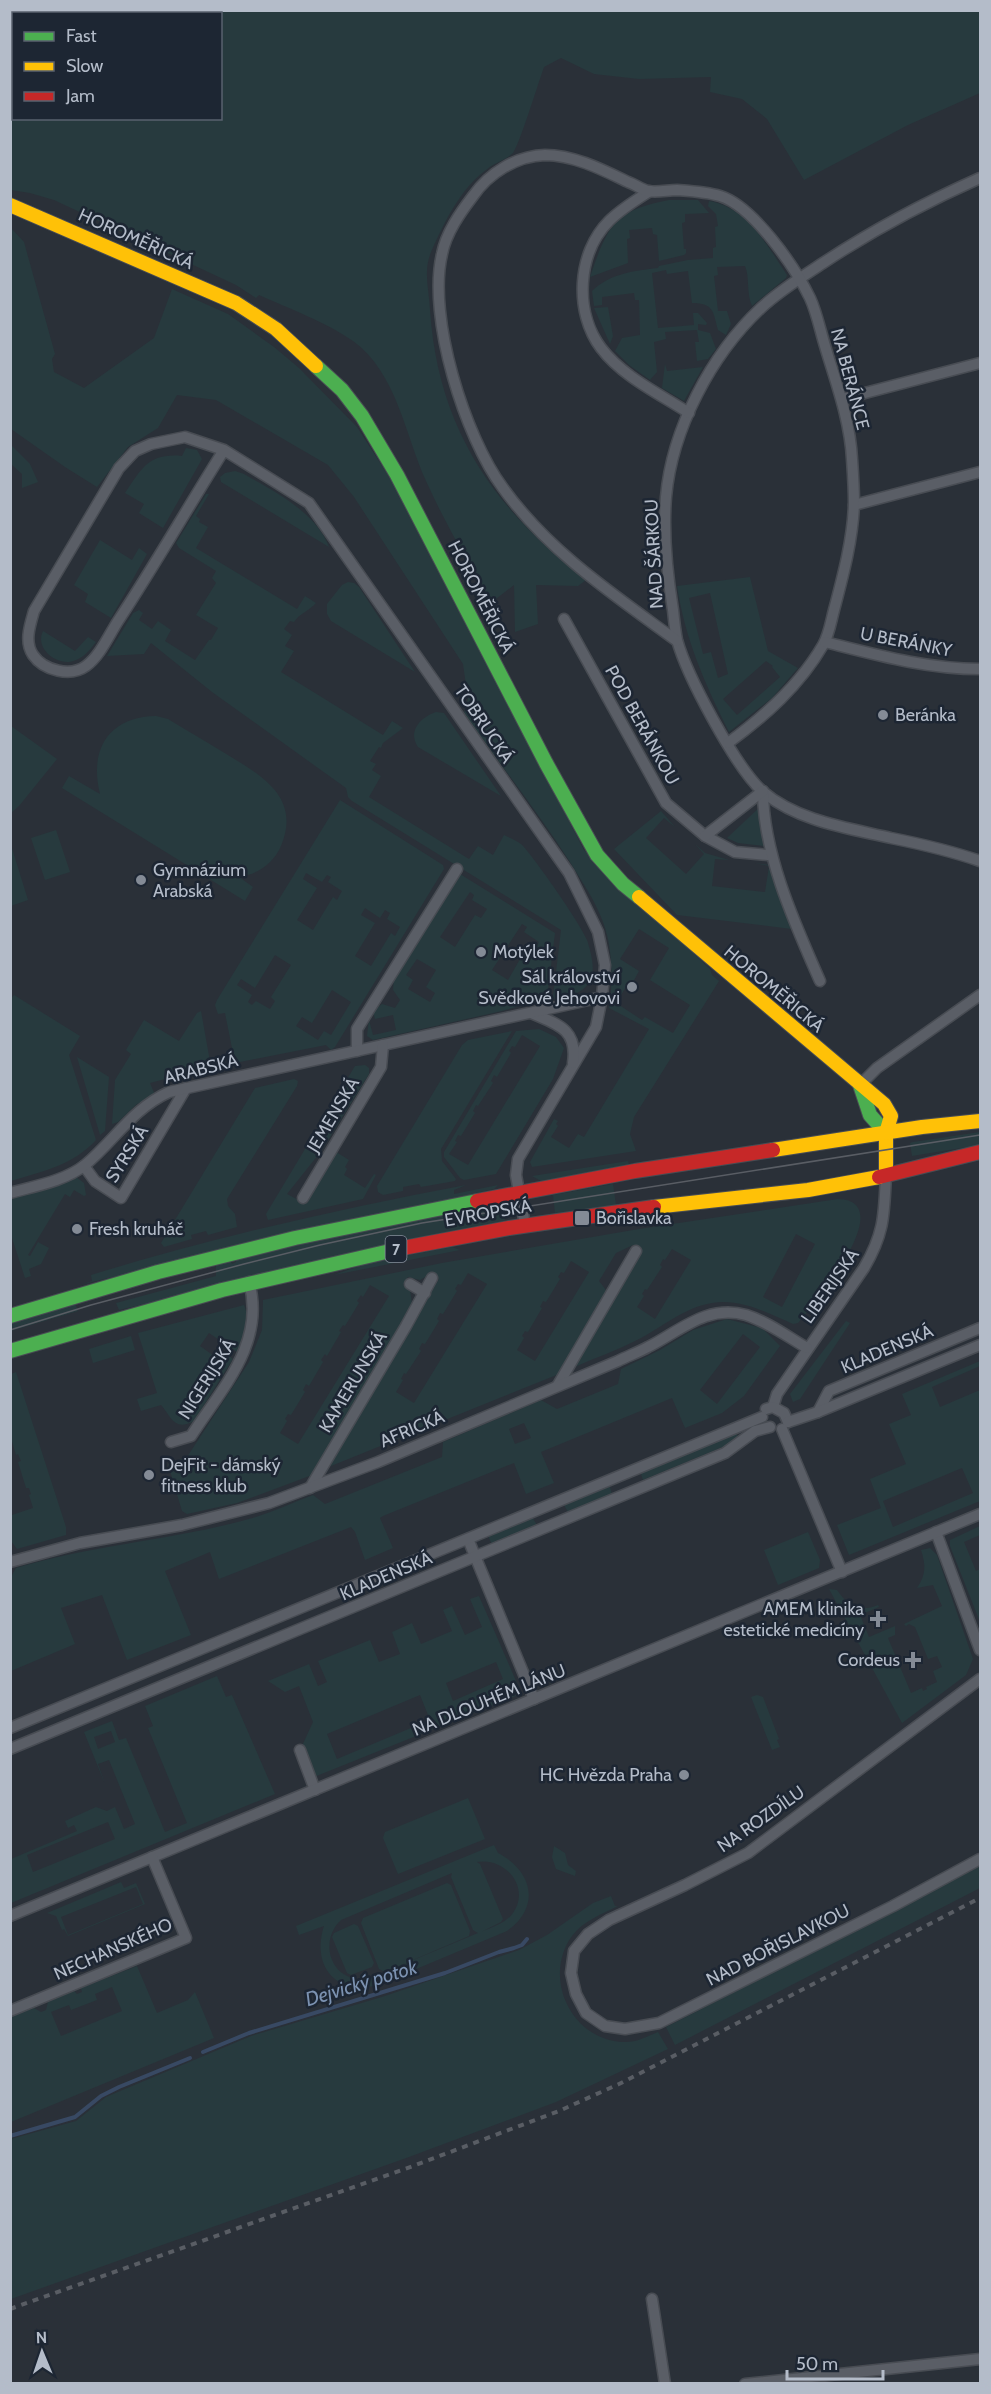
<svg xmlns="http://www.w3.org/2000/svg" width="991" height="2394" viewBox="0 0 991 2394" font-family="Cabin,sans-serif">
<rect width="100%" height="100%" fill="#2a3038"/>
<g fill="#273a3e" fill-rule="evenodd">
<path d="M11,10L980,11V93L908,125L804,180L767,119L742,99L710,92L711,77L639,79L594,74L561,58L544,67C539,81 519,146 513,153C506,160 494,163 486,170C460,189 444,223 431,252C423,272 429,289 430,310C438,429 494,509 586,580L578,586L536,585L538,624L515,632L514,585L492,602C468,563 445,523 426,481C405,435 397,373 353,341C328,323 288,308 259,295L256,298L236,285L54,200L30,193L11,190ZM14,14H220V118H14Z"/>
<path d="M669,200H698L709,213L685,214V222L682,223L684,249H686V253L684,255L659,261L657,235L653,234L652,228L629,230L630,238L627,239L628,263L590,277C607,227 614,210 669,200Z"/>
<path d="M709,201C747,207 767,245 787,275L786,278L752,306C746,292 750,278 745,266L717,267L718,275L714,276L718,311H727L731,324L726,335L718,330C713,312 714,303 692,303L688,271L667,274L666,270L652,273L658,328L694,325L693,313H698L707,323L706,325L698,324V330L710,333L716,349L708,359L697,361L695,342H699L697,330L665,332L666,339L654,342L657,372L650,380L629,365L615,351L622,338L640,335L639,300H635L634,293L602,297V305L594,306L592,291C611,273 634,271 658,268L659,266L688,260L713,258V248L716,247L715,227L718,226L716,214L708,206Z"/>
<path d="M10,227L24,242L55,354L52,359L54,372L84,388L154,338L172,289L228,314L274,347L299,368L357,427L399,492L584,850L710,969L712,975L719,981L634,1117L630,1134L636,1151L532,1167L530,1162L554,1119L558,1121L556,1124L558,1126L551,1137L569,1148L578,1134L584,1137L649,1029L609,1008C613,981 613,949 603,922C595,900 582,882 570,862C537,811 499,763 464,713L468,699L463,664L354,497L328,465L216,400L177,395L158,428L128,447L97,487L65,467L11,429ZM639,929L669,948L650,980L690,1005L673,1033L645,1017L642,1020L616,1003L629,982L632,984L639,971L620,959Z"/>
<polygon points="608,307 613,336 610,344 594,308"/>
<polygon points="665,364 667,371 703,367 684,401 662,388"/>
<polygon points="11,445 30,464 38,482 22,488 22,474 11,464"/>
<path d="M186,448L197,450L202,459L163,528L139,513L144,504L125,493C142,468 149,453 182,456Z"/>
<path d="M235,471L244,474C275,492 316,512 329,547L221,482L220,477L225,473Z"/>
<path d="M206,494H209L196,516L200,519L199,522L208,527L196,548L297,609L305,596L316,603C309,611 300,613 294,622L290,621L284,629L292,635L285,646L294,651L281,672L383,735L392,721L403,728L383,743L381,748L379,747L370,761L376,764L372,770L381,776L369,797L469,859L478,846L493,855L504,835C510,838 516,840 521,844C532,854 582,926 587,940C591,952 596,970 590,981C583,994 567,997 554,999L553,997L561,930L352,801L348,797L346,788L212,692L151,643L144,654L107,656L133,613L139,610L143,613L139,620L152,629L158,621L171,630L165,641L195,660L209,640H211L218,628L196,615L216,583L212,578L216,571L179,548L176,543Z"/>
<polygon points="100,540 132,560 139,548 147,554 111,618 85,602 88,594 74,585"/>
<path d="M750,577L768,651L798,668L772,698L729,732C705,684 685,639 677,586ZM710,593L728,674L718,678L711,652L703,654L689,598ZM766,661L773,666L772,667L780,677L737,715L723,699Z"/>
<polygon points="348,582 354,583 359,587 415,672 331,621 327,614 327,604 342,585"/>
<path d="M43,631L75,651L88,637L96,642C89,651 82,660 69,662C53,663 35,647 43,631Z"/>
<path d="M436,712L444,713L501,796L418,747C407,731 421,717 436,712Z"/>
<path d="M156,716L168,719C186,730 205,741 223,752C259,774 302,796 281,846C273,864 258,874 239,877L253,887L245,901L62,788L69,776L100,794C89,750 108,717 156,716Z"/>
<polygon points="11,726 57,759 19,806 11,813"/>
<path d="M340,800L443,865L444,869L335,1047L331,1050L326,1045L235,1063L225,1013L218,1014L215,1005L217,1000ZM306,873L322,882L327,875L331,877L328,882L342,891L337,900L333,897L313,930L297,920L317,888L303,879ZM365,908L380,918L385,910L390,913L387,919L400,927L395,936L391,933L371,966L355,956L375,923L361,915ZM275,955L291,965L271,997L275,1001L270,1009L256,1001L252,1005L248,1002L252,995L237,985L241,979L255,988ZM332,990L351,1002L331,1035L324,1031L318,1040L296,1026L302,1017L312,1023Z"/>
<polygon points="761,806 764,846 738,843 727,838"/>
<polygon points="661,811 675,827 664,818 646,838 686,874 704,854 695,844 705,853 729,860 715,859 712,886 765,892 769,866 755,863 770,865 792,929 677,915 614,849"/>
<polygon points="56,830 70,872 45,880 31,838"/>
<polygon points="11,845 28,900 11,906 10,906"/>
<path d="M460,874L555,933L547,998L502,1011L373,1040L367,1036L369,1020L373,1035L396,1030L393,1015L375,1019L373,1011L382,1004L395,1008L400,1000L393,990L394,975ZM470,892L474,895L472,900L487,909L481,918L475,915L455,947L440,937ZM522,924L527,927L524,932L539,942L534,950L527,947L508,980L492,970ZM417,959L436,970L426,987L435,993L430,1002L408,989L413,980L406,975Z"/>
<path d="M14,995L80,1036L69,1055L96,1140C72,1166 43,1171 11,1181L10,1000Z"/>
<polygon points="201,1011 211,1067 150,1083 155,1095 137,1104 118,1122 112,1124 115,1080 131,1054 126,1050 144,1020 179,1041 197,1013"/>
<path d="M539,1029L556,1037L564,1048L553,1079L496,1174L464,1180L460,1178L444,1157V1152L516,1031ZM522,1035L540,1046L468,1165L449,1154L457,1142L455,1141L458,1135L461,1136L475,1113L473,1111L476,1105L478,1106L493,1083L491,1081L494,1075L497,1077L511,1053L509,1051L512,1046L515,1047Z"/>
<polygon points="512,1031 441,1149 442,1161 456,1179 455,1181 421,1187 419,1184 403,1187 403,1191 383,1195 378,1192 377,1186 462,1045 468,1040"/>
<polygon points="77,1057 109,1077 105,1131 100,1135"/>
<polygon points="365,1065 369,1068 369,1074 322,1150 287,1194 304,1203 307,1203 333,1150 349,1160 345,1167 347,1169 344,1175 365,1188 374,1174 376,1175 363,1199 268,1220 266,1214 355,1066"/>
<polygon points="294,1079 298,1081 297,1086 227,1199 228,1206 235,1214 237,1227 208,1235 206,1231 191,1235 192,1239 164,1247 161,1243 255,1088"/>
<polygon points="980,1132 980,1145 912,1156 910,1143 913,1142"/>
<polygon points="628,1161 629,1165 541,1181 532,1176"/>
<polygon points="76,1177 84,1183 86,1195 84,1196 74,1190 70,1197 65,1194 28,1255 30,1256 38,1242 49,1248 41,1264 29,1269 31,1276 25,1278 11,1235 10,1199"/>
<polygon points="613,1184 616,1205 555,1213 553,1195"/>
<path d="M466,1185L454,1190V1194L498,1185L494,1189L83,1284L92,1281L91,1275C214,1237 340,1209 466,1185Z"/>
<path d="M838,1199C901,1201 813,1306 798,1323L793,1324C768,1313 740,1298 712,1303C685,1307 661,1328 637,1340C618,1350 597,1357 577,1366V1363L641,1250L633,1245L616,1253L599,1281L606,1290L605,1296L559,1374L331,1466L332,1457L439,1279L431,1274L420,1280L408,1277L403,1285L410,1290L412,1303L407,1318L312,1475L237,1503L187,1514L182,1511L168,1464L187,1457L249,1362L262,1330L263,1300L442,1263L639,1229ZM796,1234L815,1244L782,1307L763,1297ZM672,1249L691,1260L655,1319L637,1307L644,1296L642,1294L645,1289L647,1290L662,1267L660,1265L663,1259L665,1260ZM571,1261L589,1272L535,1361L517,1350L524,1338L522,1336L525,1331L528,1332L542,1308L540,1307L543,1301L546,1302L560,1279L558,1277L561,1272L564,1273ZM468,1273L487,1284L414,1403L396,1392L403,1380L401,1379L404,1373L406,1374L421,1351L419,1349L422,1343L425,1344L439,1321L437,1319L440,1313L443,1314L457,1291L455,1289L458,1284L461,1285ZM370,1285L389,1296L298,1444L280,1433L287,1421L285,1419L288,1414L291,1415L305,1392L303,1390L306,1384L309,1386L323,1362L321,1360L325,1354L327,1356L341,1332L339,1331L343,1325L345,1326L359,1303L357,1301L361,1295L363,1297Z"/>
<polygon points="503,1203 505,1221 119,1310 116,1303 216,1276 216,1263 230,1260 232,1264 236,1262 235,1259 350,1233"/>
<polygon points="452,1247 460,1250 334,1275 367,1263"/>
<polygon points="75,1303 78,1311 11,1331 11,1324"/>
<path d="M244,1305C251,1321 244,1337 237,1352L209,1333L200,1346L214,1356L220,1350L233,1359L194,1421C174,1432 171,1416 161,1405L141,1411L137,1399L157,1393L138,1333Z"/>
<path d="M727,1319L762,1328L780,1346L744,1396L722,1413L685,1428L672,1398L541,1452L554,1483L526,1494L514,1463L383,1516L380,1518L393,1548L365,1560L355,1532L351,1527L219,1579L210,1552L165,1571L191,1635L127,1660L102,1595L61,1608L75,1644L11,1671V1577L16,1568C95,1544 178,1540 256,1517C275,1511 294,1502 313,1495L325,1504L442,1457L443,1442L541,1400L557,1409L618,1384L621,1369L660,1350L693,1330ZM743,1334L760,1347L717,1404L700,1390ZM524,1423L531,1438L515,1444L509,1429Z"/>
<polygon points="846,1321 850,1323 800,1399 793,1402 790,1394"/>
<polygon points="131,1336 135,1350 93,1363 89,1349"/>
<path d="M980,1361V1366L932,1387L940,1407L980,1390V1501L849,1555L837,1525L881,1508L870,1479L906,1464L889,1424L911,1415L902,1394ZM962,1468L973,1493L893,1527L883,1501Z"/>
<polygon points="16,1372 66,1527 66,1535 17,1549 11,1541 11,1510 12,1515 33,1508 29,1495 31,1494 29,1488 26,1488 18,1462 21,1461 18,1454 16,1455 11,1438 11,1374"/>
<polygon points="735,1432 739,1438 730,1444 643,1480 640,1471"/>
<polygon points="609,1484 612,1494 568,1512 563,1503"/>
<polygon points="532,1517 537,1525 492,1545 488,1535"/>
<polygon points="980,1526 980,1535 964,1542 976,1571 980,1569 980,1622 950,1546 950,1540"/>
<polygon points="808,1532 820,1560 819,1568 778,1585 764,1550"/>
<path d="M930,1548L937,1555L973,1659L966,1675L902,1723L829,1589L837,1590C848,1606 859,1613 878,1605L879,1607L860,1615L869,1637L895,1626V1635L888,1638L911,1693L922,1688L923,1691L927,1689L926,1687L937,1682L933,1671L942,1667L937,1656L928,1659L915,1627L909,1624L906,1626L904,1624L942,1606L933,1585L917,1588C926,1575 926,1565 921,1550Z"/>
<path d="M479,1596L520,1690L518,1695L314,1777L302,1746L313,1722L299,1686L285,1692L268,1681L309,1664L318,1686L327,1682L318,1661L370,1640L379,1662L400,1654L392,1632L412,1623L421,1644L452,1631L443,1610L452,1606L465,1635L482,1627L470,1599ZM496,1662L503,1679L453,1701L446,1683ZM420,1695L430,1720L337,1759L327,1734Z"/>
<path d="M217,1676L226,1697L232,1695L275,1794L11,1903V1859L77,1831L74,1825L68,1828L65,1821L96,1807L107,1811L115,1807L124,1829L135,1824L109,1760L98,1764L105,1784L84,1732L112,1721L119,1740L126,1738L165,1832L187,1823L148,1728L153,1726L145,1706ZM111,1731L115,1742L98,1749L94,1737ZM108,1822L115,1839L33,1872L27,1855Z"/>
<polygon points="757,1695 763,1697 779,1739 777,1740 780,1747 772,1750 751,1697"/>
<polygon points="468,1798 485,1839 398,1874 383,1838 385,1832"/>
<path d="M494,1845L498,1853C533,1871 541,1907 507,1931L378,1985C336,1996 311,1966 324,1926L299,1935L296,1926ZM477,1862C505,1857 531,1887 513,1913C506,1923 493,1927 481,1932L501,1922L503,1919L480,1864ZM452,1873L451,1877L473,1930L478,1933L387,1971L469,1936L470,1931L451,1885L447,1883L363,1918L361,1923L379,1969L385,1972C376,1976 367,1980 357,1979C327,1974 321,1938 341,1920Z"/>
<polygon points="554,1846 565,1853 568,1865 576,1871 575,1876 556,1869 552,1857"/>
<polygon points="980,1866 980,1888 675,2045 666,2027"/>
<path d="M121,1882L124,1888L136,1883L145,1904L68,1936L64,1929L62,1930L56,1916L47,1913ZM136,1887L143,1904L68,1935L61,1917Z"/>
<path d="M611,1896L615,1906H618C602,1914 583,1921 572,1936C542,1977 571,2040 623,2042C635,2043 646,2037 658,2032L668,2049L556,2102L409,2157L11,2299V2139L76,2121L106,2097L251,2036L385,1996L519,1950L547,1935L593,1903Z"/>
<polygon points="354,1924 358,1926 374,1963 372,1967 351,1975 347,1973 332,1937 334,1933"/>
<path d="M137,1966L157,2013L188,2000L195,1992L214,2038L11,2122V2017L34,2008L41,2012L46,2010L48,2002L74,1991L77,1994L82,1992L81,1988ZM112,1987L122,2011L61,2036L51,2012L69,2005L71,2010L97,2000L95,1994Z"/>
</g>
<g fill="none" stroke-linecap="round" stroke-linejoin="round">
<g stroke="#384963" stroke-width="4">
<polyline points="203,2052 249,2033 445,1973 499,1952 514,1948 522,1945 527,1939"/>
<polyline points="10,2136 75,2117 101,2096 119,2087 190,2058"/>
</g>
<defs>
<g id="street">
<path d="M980,178C926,202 873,230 823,263C802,277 779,291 761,308C711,355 672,429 666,497C663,534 667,573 673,610C674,620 675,630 677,640C687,676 735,766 762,791C797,821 848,828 891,838C921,844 951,851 980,861"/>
<path d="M650,191C636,200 621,209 609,221C577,253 574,312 601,348C623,377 660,394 689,413"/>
<polyline points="842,399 980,363"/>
<path d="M224,450C188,507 155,565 118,621C109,635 100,656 86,666C71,677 44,671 33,655C24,642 30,625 34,611L119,468L135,451L151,444L185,437L224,450L309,503L569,873L598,932L605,965L602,997L596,1027L518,1159L516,1175L525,1225"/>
<polyline points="854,505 980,472"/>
<polyline points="564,619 666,803 705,836 735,852 768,855"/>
<path d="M677,641C614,595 549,552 503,488C465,437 427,317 442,254C446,233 460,213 473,196C489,173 516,156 545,155C574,155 603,170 628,182C634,184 641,189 648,191C657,193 668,190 677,190C690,191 707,192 720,196C753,206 795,267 810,298C817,313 820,330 825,346C836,383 850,420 852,459C853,474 854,488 854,503C853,539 843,576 834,610C831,621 829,635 823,645C800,685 765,716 728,743"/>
<path d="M825,642C877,655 927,669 980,669"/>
<path d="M763,791C763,854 795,924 820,981"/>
<polyline points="705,836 763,791"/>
<path d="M531,1013C557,1024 578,1029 573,1063"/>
<polyline points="357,1051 357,1029 457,869"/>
<polyline points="860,1085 877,1068 980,995"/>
<polyline points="84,1166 95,1181 121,1198 186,1088"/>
<path d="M10,1193C35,1186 65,1181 85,1165C115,1140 132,1109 169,1092L602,997"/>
<polyline points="303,1198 381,1067 383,1045"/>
<polyline points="410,1284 425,1293"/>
<polyline points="558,1385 636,1251"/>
<path d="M773,1407L777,1394L864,1268C885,1232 884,1214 886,1174"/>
<polyline points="766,1409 773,1407 784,1413 788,1422"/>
<polyline points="818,1412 829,1391 980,1328"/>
<polyline points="788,1422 818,1412 980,1345"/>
<polyline points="782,1429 842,1572"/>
<path d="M171,1442L191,1436C222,1388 266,1343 249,1282"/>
<polyline points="310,1488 406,1326 432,1278"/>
<polyline points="936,1532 980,1650"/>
<polyline points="468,1539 534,1699"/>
<path d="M10,1562L80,1543L182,1525L269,1503L378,1462L618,1361C628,1356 639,1352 648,1347C680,1331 707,1304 746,1315C768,1322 788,1337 807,1348"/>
<polyline points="980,1679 748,1853 685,1885 609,1920 588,1934 574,1951 571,1973 576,1994 586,2013 605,2026 625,2029 659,2023 893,1906 980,1859"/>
<polyline points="10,1728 762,1417"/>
<polyline points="10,1749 725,1453 755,1431 770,1427"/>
<polyline points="300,1750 315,1790"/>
<polyline points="10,1916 980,1514"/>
<polyline points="10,2011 186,1938 152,1857"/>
<polyline points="652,2299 665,2384"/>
<polyline points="745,2384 980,2359"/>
</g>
<g id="fast">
<polyline points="316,366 342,390 362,416 397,475 546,763 597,855 623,884 639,897"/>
<polyline points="860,1085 870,1115 886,1133"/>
<polyline points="10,1316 158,1272 295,1238 477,1201"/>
<polyline points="10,1351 222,1290 403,1248"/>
</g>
<g id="slow">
<polyline points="10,205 236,303 276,329 316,366"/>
<polyline points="639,897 884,1104 891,1116 886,1133 886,1174"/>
<polyline points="773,1150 922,1127 980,1121"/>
<polyline points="654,1207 808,1190 879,1177"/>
</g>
<g id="jam">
<polyline points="879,1177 980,1152"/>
<polyline points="477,1201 635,1171 773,1150"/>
<polyline points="403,1248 509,1228 654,1207"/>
</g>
</defs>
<use href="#street" stroke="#484c53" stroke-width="13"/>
<use href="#fast" stroke="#484c53" stroke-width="16"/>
<use href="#slow" stroke="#484c53" stroke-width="16"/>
<use href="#jam" stroke="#484c53" stroke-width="16"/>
<use href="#street" stroke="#5a5e66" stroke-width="10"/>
<use href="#fast" stroke="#4caf50" stroke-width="14"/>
<use href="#slow" stroke="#ffc107" stroke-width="14"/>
<use href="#jam" stroke="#c62828" stroke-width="14"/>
<polyline stroke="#595d64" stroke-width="1.5" points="10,1330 91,1305 244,1264 320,1245 422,1223 980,1135"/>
<polyline stroke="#595d64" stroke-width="4" stroke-dasharray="6 6" stroke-linecap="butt" points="10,2309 413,2166 559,2111 619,2084 980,1898"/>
</g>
<g fill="#848b96" stroke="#1d2633" stroke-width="2">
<circle cx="883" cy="715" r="6"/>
<circle cx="141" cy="880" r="6"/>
<circle cx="481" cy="952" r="6"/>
<circle cx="632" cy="987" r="6"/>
<rect x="574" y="1210" width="16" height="16" rx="3"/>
<circle cx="77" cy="1229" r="6"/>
<circle cx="149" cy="1475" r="6"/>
<path d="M875 1610h6v6h6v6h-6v6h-6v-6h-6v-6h6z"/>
<path d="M910 1651h6v6h6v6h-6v6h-6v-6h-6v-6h6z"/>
<circle cx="684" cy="1775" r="6"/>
</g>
<g text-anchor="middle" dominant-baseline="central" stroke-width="5" stroke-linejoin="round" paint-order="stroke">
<rect fill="#1d2633" stroke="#878f9c" stroke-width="1.5" x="385.5" y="1236" width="21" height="26" rx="4.5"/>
<g font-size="16" font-weight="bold" fill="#b4bcc9">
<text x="396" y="1249">7</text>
</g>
<g font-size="18" fill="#b4bcc9" stroke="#1d2633">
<text transform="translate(136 239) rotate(24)">HOROMĚŘICKÁ</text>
<text transform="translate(850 379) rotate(75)">NA BERÁNCE</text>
<text transform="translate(654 554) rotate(-93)">NAD ŠÁRKOU</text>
<text transform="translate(481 597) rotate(63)">HOROMĚŘICKÁ</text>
<text transform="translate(906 642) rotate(11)">U BERÁNKY</text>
<text transform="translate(484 724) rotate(56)">TOBRUCKÁ</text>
<text transform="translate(642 725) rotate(61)">POD BERÁNKOU</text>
<text transform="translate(774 989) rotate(40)">HOROMĚŘICKÁ</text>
<text transform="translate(201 1069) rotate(-14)">ARABSKÁ</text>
<text transform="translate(333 1115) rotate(-59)">JEMENSKÁ</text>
<text transform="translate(127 1154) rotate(-58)">SYRSKÁ</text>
<text transform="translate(488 1213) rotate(-10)">EVROPSKÁ</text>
<text transform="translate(830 1286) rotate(-55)">LIBERIJSKÁ</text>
<text transform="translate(887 1349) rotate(-23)">KLADENSKÁ</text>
<text transform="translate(207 1379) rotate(-58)">NIGERIJSKÁ</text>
<text transform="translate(353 1382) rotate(-59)">KAMERUNSKÁ</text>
<text transform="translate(412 1429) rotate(-23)">AFRICKÁ</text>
<text transform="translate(386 1576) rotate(-23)">KLADENSKÁ</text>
<text transform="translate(489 1700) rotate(-22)">NA DLOUHÉM LÁNU</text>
<text transform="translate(761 1819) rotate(-35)">NA ROZDÍLU</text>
<text transform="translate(778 1945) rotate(-27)">NAD BOŘISLAVKOU</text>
<text transform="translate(113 1949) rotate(-24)">NECHANSKÉHO</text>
</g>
<g font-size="18" fill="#b4bcc9" stroke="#1d2633" text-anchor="start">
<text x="895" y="715">Beránka</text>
<text x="153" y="870">Gymnázium<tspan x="153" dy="21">Arabská</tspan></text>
<text x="493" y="952">Motýlek</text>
<text x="620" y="977" text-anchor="end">Sál království<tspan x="620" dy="21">Svědkové Jehovovi</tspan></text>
<text x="596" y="1218">Bořislavka</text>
<text x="89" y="1229">Fresh kruháč</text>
<text x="161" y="1465">DejFit - dámský<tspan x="161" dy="21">fitness klub</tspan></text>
<text x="864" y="1609" text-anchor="end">AMEM klinika<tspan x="864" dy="21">estetické medicíny</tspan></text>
<text x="900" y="1660" text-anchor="end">Cordeus</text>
<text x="672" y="1775" text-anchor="end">HC Hvězda Praha</text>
</g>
<g font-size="20" font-style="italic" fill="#7c92b1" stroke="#1d2633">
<text transform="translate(361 1983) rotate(-17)">Dejvický potok</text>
</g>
</g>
<rect width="991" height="2394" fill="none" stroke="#b4bcc9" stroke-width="24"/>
<rect x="12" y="12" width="210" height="108" fill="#1d2633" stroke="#59626f" stroke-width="1.5"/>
<rect x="24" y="32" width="30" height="9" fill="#4caf50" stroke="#59626f" stroke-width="1.5"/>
<text x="66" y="42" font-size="18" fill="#b4bcc9">Fast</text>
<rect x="24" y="62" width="30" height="9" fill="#ffc107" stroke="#59626f" stroke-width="1.5"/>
<text x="66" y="72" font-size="18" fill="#b4bcc9">Slow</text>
<rect x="24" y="92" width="30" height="9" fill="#c62828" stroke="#59626f" stroke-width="1.5"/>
<text x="66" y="102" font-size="18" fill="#b4bcc9">Jam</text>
<g transform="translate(42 2352) rotate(358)" stroke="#1d2633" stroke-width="4.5" paint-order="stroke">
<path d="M0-4.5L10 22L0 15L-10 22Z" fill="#b4bcc9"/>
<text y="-9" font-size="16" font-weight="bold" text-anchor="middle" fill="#b4bcc9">N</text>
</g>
<path d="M787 2370v9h96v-9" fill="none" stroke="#b4bcc9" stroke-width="3"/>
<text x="796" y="2370" font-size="18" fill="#b4bcc9" stroke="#1d2633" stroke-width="4.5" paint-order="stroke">50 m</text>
</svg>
